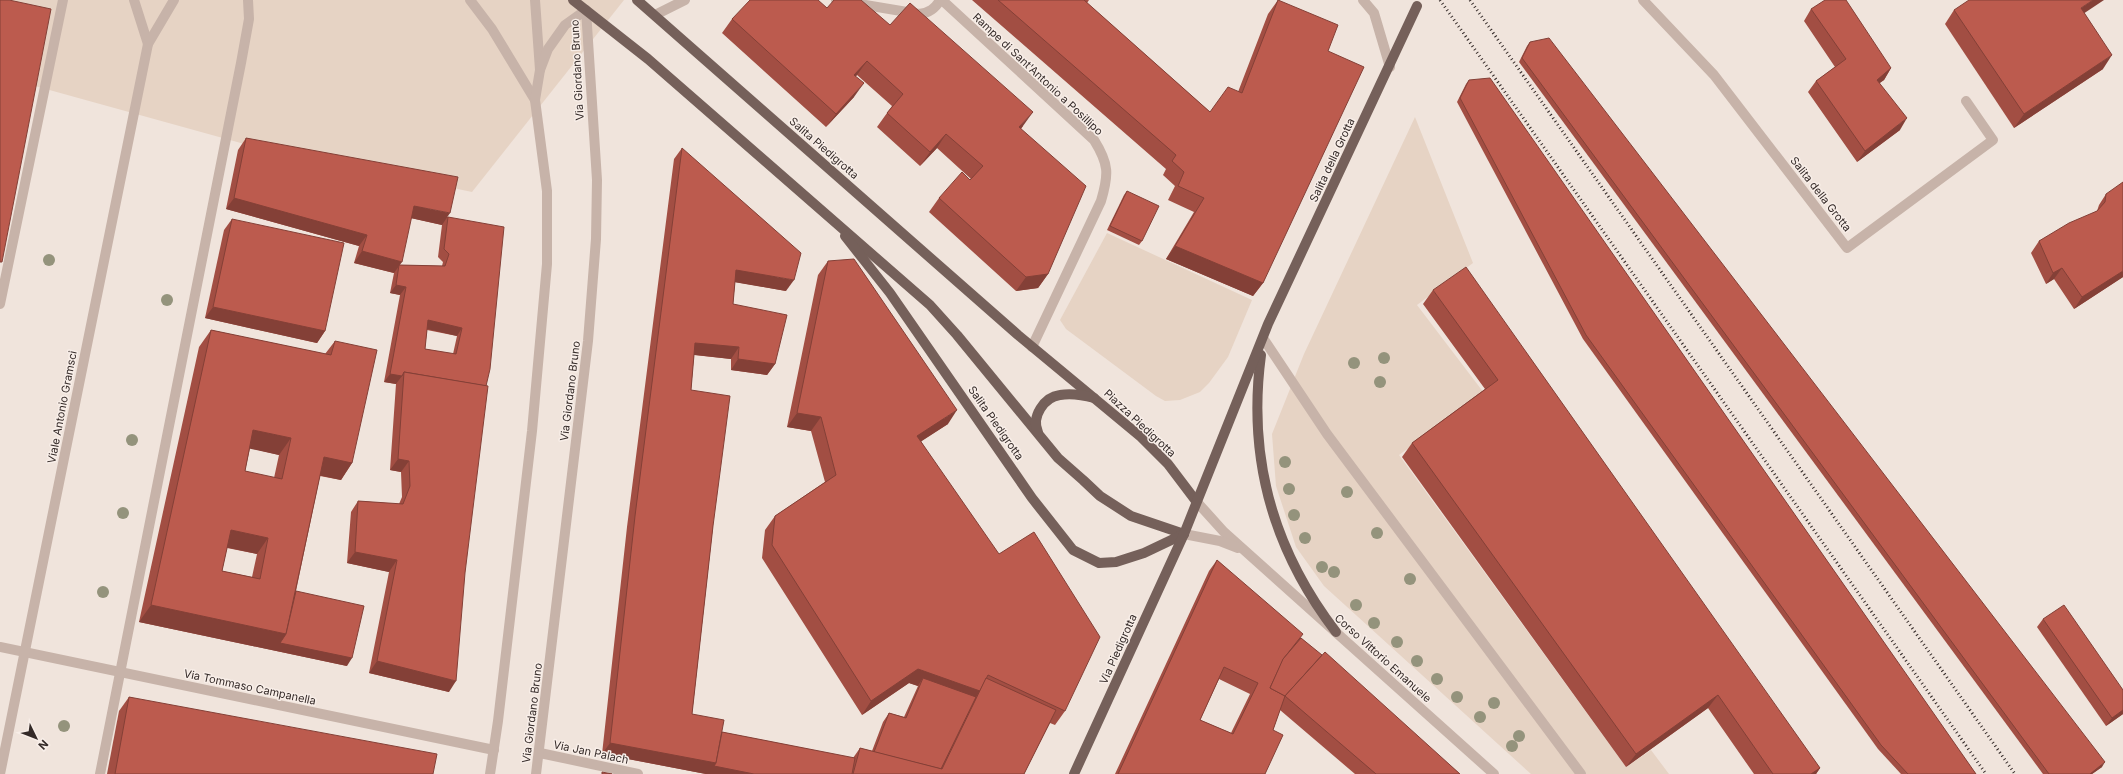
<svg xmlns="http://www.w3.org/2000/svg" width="2123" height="774" viewBox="0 0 2123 774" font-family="Inter,sans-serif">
<rect width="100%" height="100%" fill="#f0e4dc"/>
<g fill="#e6d3c4">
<polygon points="0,0 624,0 472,192 248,145 35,86"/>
<polygon points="1415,117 1473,263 1417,305 1484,393 1399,455 1626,767 1651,750 1669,774 1531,774 1324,586 1296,547 1276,486 1272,434 1304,354"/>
<polygon points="1107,233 1252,300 1228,357 1209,383 1200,392 1180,400 1165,401 1156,396 1066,329 1060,320"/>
</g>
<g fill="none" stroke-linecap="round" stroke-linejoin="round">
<g stroke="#c7b3a9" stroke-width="10">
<polyline points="535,0 540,70"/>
<polyline points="1363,0 1374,13 1390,67"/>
<polyline points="1643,0 1714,75 1847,248 1993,140 1966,101"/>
<polyline points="0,304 63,0"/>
<polyline points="1263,338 1327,434 1581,774"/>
<polyline points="100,774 241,63 249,19 248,0"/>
</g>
<g stroke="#c7b3a9" stroke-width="10">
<polyline points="470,0 492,29 535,100"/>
<path d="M836,0L919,14C929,13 935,9 940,0"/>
<path d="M942,0L1094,140C1109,164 1109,174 1101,201L1032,347"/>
<polyline points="655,15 685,0"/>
<polyline points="0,647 494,750"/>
<polyline points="540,753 638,774"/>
<polyline points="490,774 498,721 532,431 547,264 547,191 535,100 540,70 548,49 565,25 586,10"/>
<polyline points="536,774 588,341 596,239 597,180 586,10"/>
</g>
<g stroke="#c7b3a9" stroke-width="10">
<polyline points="134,0 148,44"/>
<polyline points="1196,501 1224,532 1494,774"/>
<polyline points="1184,534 1220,541 1238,548"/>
<polyline points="0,774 148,44 174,0"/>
</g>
<g stroke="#75605a" stroke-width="10">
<polyline points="573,0 648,59 930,305 957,335 1058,458 1083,480 1100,496 1131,516 1184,534"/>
<polyline points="637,0 1018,335 1141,437 1168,464 1196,501"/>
<polyline points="845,236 890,293 1032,498 1073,550 1099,563 1116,562 1144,553 1184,534"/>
<path d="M1261,355C1247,459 1273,550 1336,632"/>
<path d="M1038,432C1031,417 1044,397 1060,395C1072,393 1083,395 1094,398"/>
<polyline points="1074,774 1184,534 1268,324 1417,6"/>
</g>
<g stroke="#342a28" stroke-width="3" stroke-dasharray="1 3" stroke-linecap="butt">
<polyline points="1440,0 1986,774"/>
<polyline points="1470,0 2015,774"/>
</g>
</g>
<g fill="#94937c">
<circle cx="49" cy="260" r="6"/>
<circle cx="167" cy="300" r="6"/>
<circle cx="1384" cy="358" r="6"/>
<circle cx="1354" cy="363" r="6"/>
<circle cx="1380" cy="382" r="6"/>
<circle cx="132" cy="440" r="6"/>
<circle cx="1285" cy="462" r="6"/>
<circle cx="1289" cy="489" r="6"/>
<circle cx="1347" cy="492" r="6"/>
<circle cx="123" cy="513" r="6"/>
<circle cx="1294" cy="515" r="6"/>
<circle cx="1377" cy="533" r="6"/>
<circle cx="1305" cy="538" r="6"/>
<circle cx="1322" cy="567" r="6"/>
<circle cx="1334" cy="572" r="6"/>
<circle cx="1410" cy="579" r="6"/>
<circle cx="103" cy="592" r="6"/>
<circle cx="1356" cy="605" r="6"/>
<circle cx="1374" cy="623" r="6"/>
<circle cx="1397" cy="642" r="6"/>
<circle cx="1417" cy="661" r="6"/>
<circle cx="1437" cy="679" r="6"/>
<circle cx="1457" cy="697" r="6"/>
<circle cx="1494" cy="703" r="6"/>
<circle cx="1480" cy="717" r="6"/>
<circle cx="64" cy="726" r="6"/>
<circle cx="1519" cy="736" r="6"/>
<circle cx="1512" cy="746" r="6"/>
</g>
<g fill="#a24e43" fill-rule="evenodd">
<polygon points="972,0 1089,0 1087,3 1210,112 1238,92 1268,14 1278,0 1328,51 1263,283 1253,296 1166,259 1194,212 1168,200 1175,186 1163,175 1166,169"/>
<polygon points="827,8 890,25 1023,126 1021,129 1048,274 1038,288 1016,291 929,212 939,198 971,179 937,148 920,166 877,127 892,106 857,75 856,76 854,97 826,127 722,33 732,19"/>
<polygon points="1811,9 1891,68 1884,80 1879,83 1900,130 1857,162 1808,92 1816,81 1835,67 1804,21"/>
<polygon points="1954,10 2084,13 2103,69 2014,128 1945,24"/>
<polygon points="1530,42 2102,767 2092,774 2043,774 1519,62 1527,46"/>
<polygon points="1469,80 1976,774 1901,774 1878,749 1583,339 1457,102 1466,84"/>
<path d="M246,138L448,217L486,386L449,692L369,673L389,572L347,563L351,512L358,501L399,504L402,497L401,472L390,470L396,384L384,382L400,295L390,293L394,273L354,263L359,246L226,209L238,150ZM411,218L442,225L438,257L443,262L442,266L399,265ZM427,330L457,336L453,354L425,349Z"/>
<polygon points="682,148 786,291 735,282 733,304 775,364 767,375 731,370 731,359 694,355 691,390 713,526 692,714 722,732 853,758 860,748 872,751 883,722 889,713 904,717 918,686 909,683 862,715 762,558 765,530 775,516 825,482 811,431 787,427 818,275 828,261 948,424 921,441 1065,711 1055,725 1050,723 1024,774 706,774 602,754 627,527 674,159"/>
<polygon points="1127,191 1142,241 1139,245 1107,230 1124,195"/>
<polygon points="2106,194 2123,277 2074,309 2054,279 2046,284 2031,253 2039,241 2097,211 2099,205"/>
<polygon points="232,219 325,331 317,343 205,318 224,230"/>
<polygon points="1433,290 1820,768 1816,774 1754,774 1708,708 1626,767 1402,457 1412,443 1485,389 1423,304"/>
<path d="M211,330L325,354L335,341L352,463L341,480L320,476L296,591L347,666L139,622L199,347ZM250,448L279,455L274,478L245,471ZM227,548L257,554L252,577L222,571Z"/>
<path d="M1217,560L1301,638L1460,774H1355L1280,710L1273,730L1265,774H1115L1209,571ZM1219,679L1250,694L1231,733L1200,720Z"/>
<polygon points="2043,619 2123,690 2123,714 2106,726 2037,627"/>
<polygon points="129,697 433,774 107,774 119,711"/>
</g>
<g fill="#844037">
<polygon points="2093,0 2104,0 2071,22 2081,8"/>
<polygon points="2112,55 2103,69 2014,128 2024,114"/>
<polygon points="867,61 857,75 844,88 854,75"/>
<polygon points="1891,68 1884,80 1869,91 1877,80"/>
<polygon points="864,83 854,97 826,127 836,114"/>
<polygon points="1033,112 1023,126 1010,141 1019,127"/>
<polygon points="1907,118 1900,130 1857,162 1865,151"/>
<polygon points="946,134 937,148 920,166 930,152"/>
<polygon points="234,198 367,235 359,246 226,209"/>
<polygon points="414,206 450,213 442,225 406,217"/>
<polygon points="1175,246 1263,283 1253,296 1166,259"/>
<polygon points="362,251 402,262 394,273 354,263"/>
<polygon points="2062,268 2054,279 2046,284 2053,273"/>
<polygon points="736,270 794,280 786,291 728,281"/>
<polygon points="2123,271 2123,277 2074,309 2082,297"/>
<polygon points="1048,274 1038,288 1016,291 1026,277"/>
<polygon points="396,285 406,287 400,295 390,293"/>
<polygon points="213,307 325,331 317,343 205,318"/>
<polygon points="428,320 462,328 457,336 423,328"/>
<polygon points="695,343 739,347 731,359 687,354"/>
<polygon points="738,359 775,364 767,375 731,370"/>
<polygon points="390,374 402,376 396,384 384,382"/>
<polygon points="957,410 948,424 908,450 917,436"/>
<polygon points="797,413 821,417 811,431 787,427"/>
<polygon points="253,430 291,438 279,455 242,447"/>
<polygon points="324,457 352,463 341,480 313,474"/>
<polygon points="398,459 409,461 401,472 390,470"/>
<polygon points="231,530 268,538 257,554 220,546"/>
<polygon points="355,552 397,560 389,572 347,563"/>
<polygon points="151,605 286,634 352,658 347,666 139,622"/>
<polygon points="377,661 456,681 449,692 369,673"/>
<polygon points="918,669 980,691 971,705 923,678 918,686 909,683 862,715 871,701"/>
<polygon points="1718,695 1708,708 1626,767 1636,754"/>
<polygon points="2123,710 2123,714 2106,726 2112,718"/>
<polygon points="610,743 716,763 754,774 706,774 602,754"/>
<polygon points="2105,762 2102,767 2092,774 2090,774"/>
<polygon points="1820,768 1816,774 1811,774"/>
</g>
<g fill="#bc5b4e" stroke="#844037" fill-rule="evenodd">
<polygon points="0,0 9,0 51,9 2,262 0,262"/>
<polygon points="750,0 818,0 827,8 834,0 861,0 890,25 910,3 1033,112 1019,127 1086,186 1048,274 1026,277 939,198 962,172 970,180 983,166 946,134 930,152 887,113 903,94 867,61 854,75 864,83 836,114 732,19"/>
<polygon points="998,0 1084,0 1210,112 1228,87 1242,93 1278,0 1338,25 1328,51 1364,67 1263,283 1175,246 1204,198 1178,186 1184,172 1172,161 1176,155"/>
<polygon points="1825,0 1846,0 1891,68 1877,80 1907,118 1865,151 1816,81 1846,59 1811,9"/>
<polygon points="1969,0 2093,0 2081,8 2112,55 2024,114 1954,10"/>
<polygon points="1549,38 2105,762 2090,774 2049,774 1522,58 1530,42"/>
<polygon points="1490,78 1976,774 1908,774 1881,745 1586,335 1460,98 1469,80"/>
<polygon points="246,138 458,177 450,213 414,206 402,262 362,251 367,235 234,198"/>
<polygon points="682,148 801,253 794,280 736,270 733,304 787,315 775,364 738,359 739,347 695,343 691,390 730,396 713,526 692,714 724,720 716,763 610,743 635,516"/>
<polygon points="2123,182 2123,271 2082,297 2062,268 2053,273 2039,241 2069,223 2097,211 2105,202 2106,194"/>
<polygon points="1127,191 1159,206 1142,241 1110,226"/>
<path d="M448,217L504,227L490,369L486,386L404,372L402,376L390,374L406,287L396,285L399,265L445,266L449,254L444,249ZM428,320L462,328L456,354L425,349Z"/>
<polygon points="232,219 344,243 325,331 213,307"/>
<polygon points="854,259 957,410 917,436 999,554 1034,532 1100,637 1065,711 988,675 980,691 918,669 871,701 772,545 775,516 836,475 821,417 797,413 828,261"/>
<polygon points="1466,267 1820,768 1811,774 1773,774 1718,695 1636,754 1412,443 1498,380 1433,290"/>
<path d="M211,330L331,355L335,341L377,350L352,463L324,457L286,634L151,605ZM253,430L291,438L282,479L245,471ZM231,530L268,538L260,579L222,571Z"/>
<polygon points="404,372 488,386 465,573 456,681 377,661 397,560 355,552 358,501 403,504 410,486 409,461 398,459"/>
<path d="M1217,560L1303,634L1284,658L1270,688L1285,696L1273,730L1283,735L1265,774H1118ZM1224,667L1258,683L1233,734L1200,720Z"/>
<polygon points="296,591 364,606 352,658 280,643 286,634"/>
<polygon points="2064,605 2123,690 2123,710 2112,718 2043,619"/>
<polygon points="1301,638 1322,655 1285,696 1270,688 1283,659"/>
<polygon points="1325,652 1460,774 1376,774 1285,696"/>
<polygon points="923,678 976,697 941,769 874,752 889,713 906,718"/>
<polygon points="986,678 1056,710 1024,774 853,774 860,748 942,769"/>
<polygon points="129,697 437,754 433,774 115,774"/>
<polygon points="722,732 855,758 852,774 754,774 714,766 716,763"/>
<polygon points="602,772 612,774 602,774"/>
</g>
<g text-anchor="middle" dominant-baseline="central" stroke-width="3" stroke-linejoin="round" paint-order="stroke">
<g font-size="11" fill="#342a28" stroke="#f8eee8">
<text transform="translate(577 70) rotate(-93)">Via Giordano Bruno</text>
<text transform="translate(1038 74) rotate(43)">Rampe di Sant'Antonio a Posillipo</text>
<text transform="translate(824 148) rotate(41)">Salita Piedigrotta</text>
<text transform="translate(1332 160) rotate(-65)">Salita della Grotta</text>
<text transform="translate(1821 194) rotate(52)">Salita della Grotta</text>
<text transform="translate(570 391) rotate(-83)">Via Giordano Bruno</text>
<text transform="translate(62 407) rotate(-79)">Viale Antonio Gramsci</text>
<text transform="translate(996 423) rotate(55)">Salita Piedigrotta</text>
<text transform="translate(1140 423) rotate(43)">Piazza Piedigrotta</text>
<text transform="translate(1118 649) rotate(-66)">Via Piedigrotta</text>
<text transform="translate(1383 658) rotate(42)">Corso Vittorio Emanuele</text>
<text transform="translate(250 687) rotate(12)">Via Tommaso Campanella</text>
<text transform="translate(532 713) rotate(-83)">Via Giordano Bruno</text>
<text transform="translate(591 752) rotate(12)">Via Jan Palach</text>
</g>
</g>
<g transform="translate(36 738) rotate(133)" stroke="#f8eee8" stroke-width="3" paint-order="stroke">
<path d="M0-3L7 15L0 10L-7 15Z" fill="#342a28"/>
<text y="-6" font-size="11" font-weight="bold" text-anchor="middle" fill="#342a28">N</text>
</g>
</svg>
